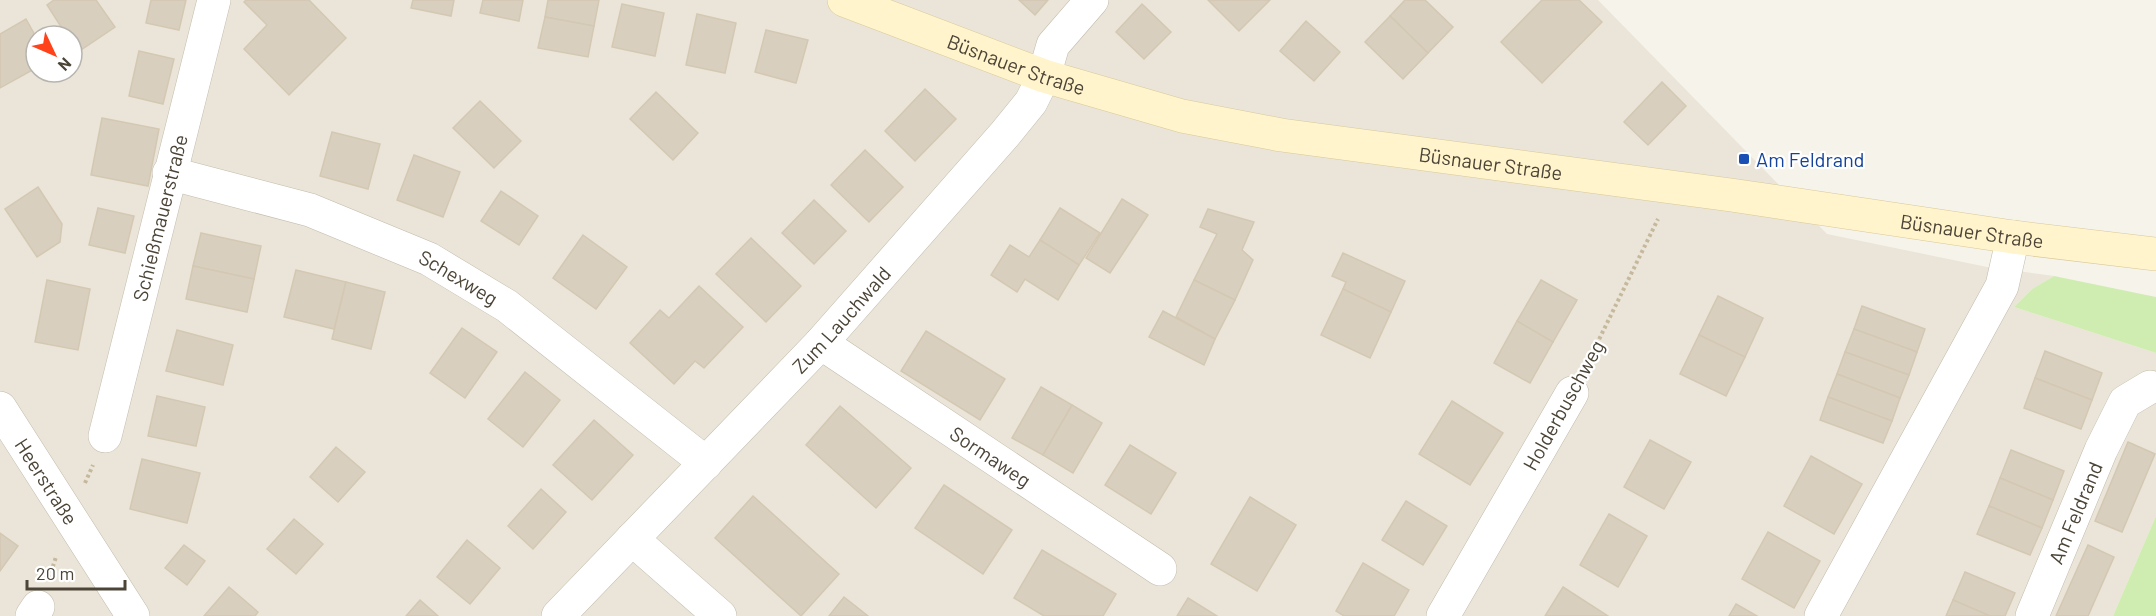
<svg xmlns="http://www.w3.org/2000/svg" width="2156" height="616" viewBox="0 0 2156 616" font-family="Barlow,sans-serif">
<rect width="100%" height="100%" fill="#f6f3eb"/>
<path fill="#eae5d8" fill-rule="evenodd" d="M0,0H1598L1827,234L1987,267L2054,276L2032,289L2014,307L2156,353V516L2113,616H0ZM36,36H72V72H36Z"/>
<g fill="#d0edb1">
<polygon points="2054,276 2156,297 2156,353 2014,307 2032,289"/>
<polygon points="2156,516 2156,616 2113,616"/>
</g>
<g fill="#d9cfbf" stroke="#d4c8b2" stroke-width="1.5">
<polygon points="54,0 96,0 115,27 78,52 72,43 72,36 67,36 47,5"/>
<polygon points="151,0 186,0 179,30 146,23"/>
<polygon points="246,0 309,0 346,38 289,95 244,49 267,25 244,2"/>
<polygon points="413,0 454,0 451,16 411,8"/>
<polygon points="483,0 523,0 519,21 480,13"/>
<polygon points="548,0 599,0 594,26 545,17"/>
<polygon points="1019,0 1048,0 1035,15"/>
<polygon points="1208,0 1270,0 1239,31"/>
<polygon points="1405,0 1425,0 1453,27 1428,53 1390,16"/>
<polygon points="1542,0 1579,0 1602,22 1542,83 1501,42"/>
<polygon points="622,4 664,13 655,56 612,47"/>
<polygon points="1142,4 1171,32 1144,59 1116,32"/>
<polygon points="697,14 736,23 725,73 686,65"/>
<polygon points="1390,16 1428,53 1403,79 1365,42"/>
<polygon points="545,17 594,26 588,57 538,48"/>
<polygon points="26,19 36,37 36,68 0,88 0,34"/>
<polygon points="1306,21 1340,52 1314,81 1280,51"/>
<polygon points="766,30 808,40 796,83 755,72"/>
<polygon points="139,51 174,59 163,104 129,96"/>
<polygon points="1662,82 1686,106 1648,145 1624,122"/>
<polygon points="925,89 956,119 915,161 885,131"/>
<polygon points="656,92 698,133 673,160 630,119"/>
<polygon points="480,101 521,141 494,168 453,128"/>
<polygon points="102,118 159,129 148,186 91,175"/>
<polygon points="332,132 380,144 368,189 320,176"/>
<polygon points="865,150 903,187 869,222 831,185"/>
<polygon points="414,155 460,172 443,217 397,200"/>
<polygon points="38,187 62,224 60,242 37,257 5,209"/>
<polygon points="501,191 538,216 519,245 481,221"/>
<polygon points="1122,199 1148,215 1110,273 1086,258"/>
<polygon points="814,200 846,231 814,264 782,233"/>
<polygon points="98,208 134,216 125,253 89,245"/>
<polygon points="1060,208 1100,233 1079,265 1040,240"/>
<polygon points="1208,209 1254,222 1242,250 1253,260 1235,300 1194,280 1217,234 1200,227"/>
<polygon points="201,233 261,246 254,279 193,266"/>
<polygon points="583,235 627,267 596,309 553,278"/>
<polygon points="751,238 801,286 766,322 716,274"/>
<polygon points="1040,240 1079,265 1058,300 1025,279 1017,292 991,275 1010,245 1029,257"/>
<polygon points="1343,253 1405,281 1391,312 1343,289 1346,282 1332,276"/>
<polygon points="193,266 254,279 247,312 186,299"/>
<polygon points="296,270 346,282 334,329 284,317"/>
<polygon points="47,280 90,289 78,350 35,342"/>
<polygon points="1194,280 1235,300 1215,339 1176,317"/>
<polygon points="1541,280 1577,300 1553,342 1517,321"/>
<polygon points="346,282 385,292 371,349 332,339"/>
<polygon points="699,286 743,327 704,368 695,361 674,384 630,343 660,310 669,318"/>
<polygon points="1343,289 1391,312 1370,358 1321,335"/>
<polygon points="1718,296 1763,318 1745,357 1699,335"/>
<polygon points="1862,306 1925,329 1917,352 1854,329"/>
<polygon points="1163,311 1215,339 1204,365 1149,337"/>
<polygon points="1517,321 1553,342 1530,383 1494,363"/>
<polygon points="462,328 497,352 465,398 430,373"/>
<polygon points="1854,329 1917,352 1909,375 1845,352"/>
<polygon points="177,330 233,345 223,385 166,371"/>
<polygon points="926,331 1005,379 980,420 901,371"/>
<polygon points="1699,335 1745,357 1726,396 1680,374"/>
<polygon points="2045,351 2102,373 2092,400 2035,378"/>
<polygon points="1845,352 1909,375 1900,398 1837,374"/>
<polygon points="525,372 560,400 523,447 488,419"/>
<polygon points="1837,374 1900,398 1892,421 1828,397"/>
<polygon points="2035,378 2092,400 2081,429 2024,408"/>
<polygon points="1041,387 1072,405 1043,455 1012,438"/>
<polygon points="157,396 205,407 196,446 148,436"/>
<polygon points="1828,397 1892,421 1883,443 1820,420"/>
<polygon points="1452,401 1503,433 1470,485 1419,454"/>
<polygon points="1072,405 1102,423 1073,473 1043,455"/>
<polygon points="840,406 911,468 876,508 806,445"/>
<polygon points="594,420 633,455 592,500 553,465"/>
<polygon points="1650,440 1691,462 1664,509 1624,487"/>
<polygon points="2128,442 2155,454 2122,532 2095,521"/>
<polygon points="1130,445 1176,473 1151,514 1105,485"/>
<polygon points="336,447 365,472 338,502 310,477"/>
<polygon points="2011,450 2064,471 2053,500 2000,478"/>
<polygon points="1811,456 1862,484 1834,534 1784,506"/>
<polygon points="142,459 200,473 187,523 130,509"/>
<polygon points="2000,478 2053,500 2042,528 1989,506"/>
<polygon points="944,485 1012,530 983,574 915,528"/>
<polygon points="541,489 566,512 533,549 508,526"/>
<polygon points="753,496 839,574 801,616 715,538"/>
<polygon points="1250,497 1296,525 1257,591 1211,564"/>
<polygon points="1406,501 1447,526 1423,565 1382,540"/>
<polygon points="1989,506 2042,528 2030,555 1977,534"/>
<polygon points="1609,514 1647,536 1618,587 1580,565"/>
<polygon points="294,519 323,544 296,574 267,549"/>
<polygon points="1768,532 1820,561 1794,608 1742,579"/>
<polygon points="0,533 18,546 0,571"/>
<polygon points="467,540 500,568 470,604 437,577"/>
<polygon points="184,545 205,561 187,585 165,568"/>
<polygon points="2088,545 2114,557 2088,616 2056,616"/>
<polygon points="1042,550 1116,594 1103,616 1044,616 1014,598"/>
<polygon points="1363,563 1409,590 1394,616 1344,616 1336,611"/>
<polygon points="1965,572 2015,593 2005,616 1990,616 1953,600"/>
<polygon points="229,587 258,612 255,616 204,616"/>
<polygon points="1563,587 1608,616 1545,616"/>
<polygon points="844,597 868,616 829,616"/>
<polygon points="1188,598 1217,616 1177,616"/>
<polygon points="420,600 438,616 406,616"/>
<polygon points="1953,600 1990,616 1946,616"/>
<polygon points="1736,604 1757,616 1729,616"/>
</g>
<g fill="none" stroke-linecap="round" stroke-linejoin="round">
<defs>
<g id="street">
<path id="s1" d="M169,173L310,210L429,259L507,306L706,463"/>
<path id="s2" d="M821,343L1160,569"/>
<path id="s3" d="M0,408L133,616"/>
<path id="s4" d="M105,436L214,0"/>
<polyline points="632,539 720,616"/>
<polyline points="32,616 38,607"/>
<path id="s5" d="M558,616L821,343L1005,134L1031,102L1044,76L1053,45L1092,0"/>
<polyline points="1443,616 1572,393"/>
<polyline points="1821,616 2002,286 2013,237"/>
<path id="s6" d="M2032,616L2101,450L2125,402L2150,387"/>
</g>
<g id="secondary">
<path id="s7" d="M844,0L1044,76L1182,116L1281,135L1731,195L2013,237L2156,254"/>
</g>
</defs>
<use href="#street" stroke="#c3bbac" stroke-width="34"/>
<use href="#secondary" stroke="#d9c998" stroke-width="34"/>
<g stroke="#c6b89c" stroke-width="4" stroke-dasharray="3 3" stroke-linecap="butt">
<polyline points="1586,366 1658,219"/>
<polyline points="85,483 93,465"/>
<polyline points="49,578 56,557"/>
</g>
<use href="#street" stroke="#fff" stroke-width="33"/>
<use href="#secondary" stroke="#fff4cc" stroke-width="33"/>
</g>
<rect fill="#1a4fb4" stroke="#fff" stroke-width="2" x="1738" y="153" width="12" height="12" rx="3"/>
<g text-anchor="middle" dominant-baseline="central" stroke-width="4.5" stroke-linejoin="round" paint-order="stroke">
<g font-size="20" fill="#4b4437" stroke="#fff">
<text stroke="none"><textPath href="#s7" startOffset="184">Büsnauer Straße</textPath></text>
<text stroke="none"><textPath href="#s7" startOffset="670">Büsnauer Straße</textPath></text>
<text stroke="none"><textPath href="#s4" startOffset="225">Schießmauerstraße</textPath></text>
<text stroke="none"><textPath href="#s7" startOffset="1156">Büsnauer Straße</textPath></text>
<text stroke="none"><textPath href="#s1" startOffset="309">Schexweg</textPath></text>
<text stroke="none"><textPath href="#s5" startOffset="410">Zum Lauchwald</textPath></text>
<text transform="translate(1563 405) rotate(-61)">Holderbuschweg</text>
<text stroke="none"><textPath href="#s2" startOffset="204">Sormaweg</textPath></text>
<text stroke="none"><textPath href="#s3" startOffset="87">Heerstraße</textPath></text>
<text stroke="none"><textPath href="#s6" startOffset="112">Am Feldrand</textPath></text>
</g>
<g font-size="20" fill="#164399" stroke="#fff" text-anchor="start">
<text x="1756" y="159">Am Feldrand</text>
</g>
</g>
<g transform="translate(54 54) rotate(134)"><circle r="28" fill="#ffffff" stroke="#b7b4af" stroke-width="1.5"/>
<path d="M0-4.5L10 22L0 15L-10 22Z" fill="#ff4219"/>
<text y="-9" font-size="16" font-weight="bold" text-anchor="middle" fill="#4b4437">N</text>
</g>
<path d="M27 580v9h98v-9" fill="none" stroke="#4b4437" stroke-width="3"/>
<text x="36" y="580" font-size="18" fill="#4b4437" stroke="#ffffff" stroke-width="4.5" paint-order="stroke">20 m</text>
</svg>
